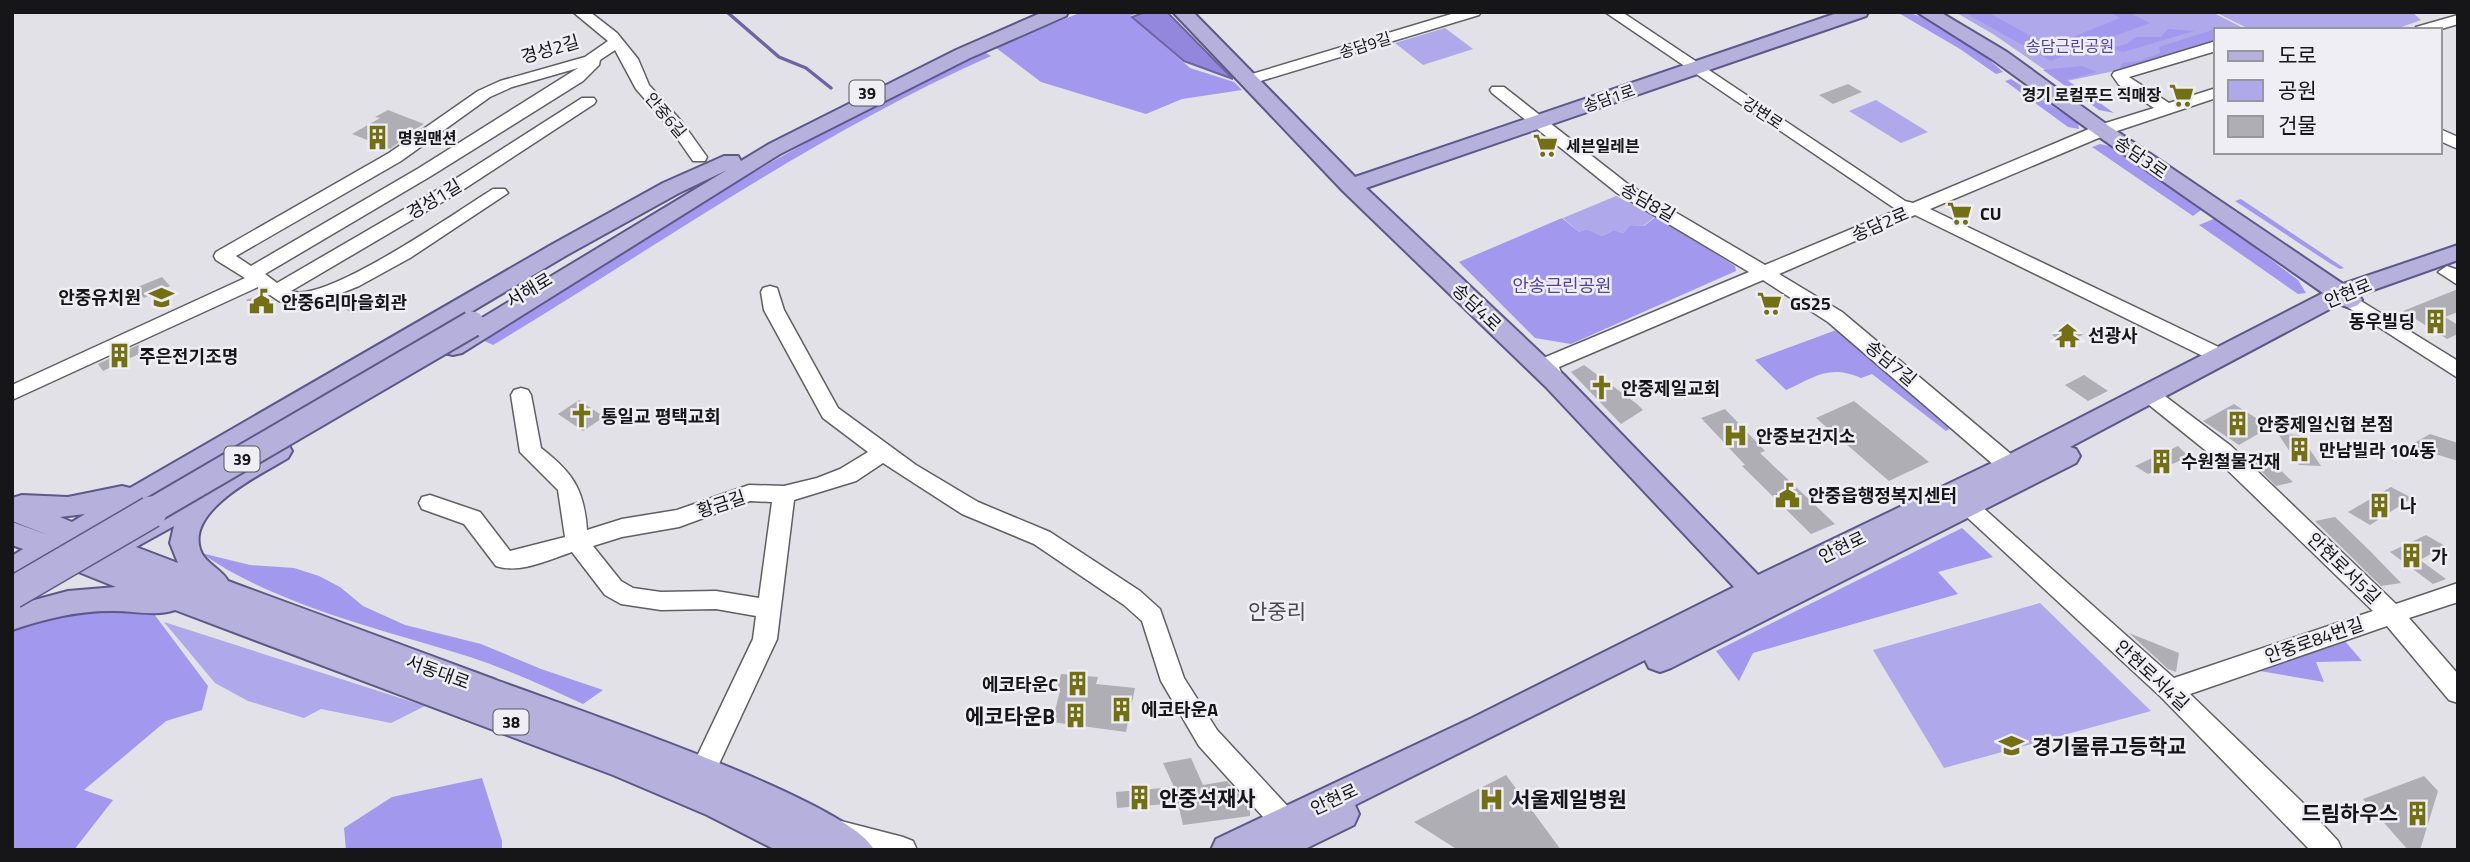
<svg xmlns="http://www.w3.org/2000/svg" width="2470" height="862" viewBox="0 0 2470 862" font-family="'Titillium Web','Noto Sans KR',sans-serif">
<rect width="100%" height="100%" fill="#e1e1e7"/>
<g fill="#afa8eb">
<polygon points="1955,12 2212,12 2247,30 2216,30 2216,42 2124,69 2067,81 2048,72 1993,34"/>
<polygon points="2215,12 2412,12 2421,20 2393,30 2251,30"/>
<polygon points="1445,28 1473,49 1423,65 1395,43"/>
<polygon points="1876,100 1928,132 1901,143 1849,111"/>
<polygon points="1616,196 1656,216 1643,226 1630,225 1623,233 1614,230 1602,236 1587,229 1579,232 1563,218"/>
<polygon points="2040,603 2151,711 1944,768 1873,650"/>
<polygon points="164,622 425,706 391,723 321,709 304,718 248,701 215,683"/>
</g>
<g fill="#a298ee">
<polygon points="1082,12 1140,12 1130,16 1190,68 1234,82 1242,90 1182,99 1146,114 1041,82 995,47"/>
<path d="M1897,12C1932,12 1977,48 2003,72L1996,74L1960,49Z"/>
<polygon points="1964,12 1987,12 2051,47 2060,43 2073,52 2051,61"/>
<polygon points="2110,12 2128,12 2150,23 2076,50 2063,41 2120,18"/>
<polygon points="2219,28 2225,30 2216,30 2216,42 2124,69 2120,67 2122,63 2140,61 2160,53 2159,47"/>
<polygon points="2168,29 2194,31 2123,52 2110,48 2127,44 2136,37 2161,37"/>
<path d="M984,52L991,56C815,134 658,246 493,345L480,339C645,237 807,133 984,52Z"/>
<polygon points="2082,66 2097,72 2067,80 2114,113 2099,110 2043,70"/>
<polygon points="2011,79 2078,123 2079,129 2068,127 2005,81"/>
<polygon points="2100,144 2109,146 2201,210 2193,216 2092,147"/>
<polygon points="2241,199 2344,268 2340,269 2331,264 2235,201"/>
<polygon points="1657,216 1735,266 1736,271 1571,344 1535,338 1459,262 1562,218 1579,232 1587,229 1602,236 1614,230 1623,233 1630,225 1644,226"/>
<polygon points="2216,218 2298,280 2306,293 2298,294 2199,225"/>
<path d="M1839,329L1955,426L1946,431L1872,374L1861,378C1829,364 1815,377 1786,390L1755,360Z"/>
<polygon points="1962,528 1993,557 1938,572 1958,594 1753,653 1739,681 1716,651"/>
<path d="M201,553L250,565L294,568L319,576L340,587L363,606L405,625L481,644L541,669L603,690L583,704C546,687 509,670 470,657C383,630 275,605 201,553Z"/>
<polygon points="123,608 154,614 208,686 202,710 166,721 84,790 113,800 74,850 12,850 12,628 53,614"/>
<polygon points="2344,640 2362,661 2316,662 2324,682 2254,670"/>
<polygon points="482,778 502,841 502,850 346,850 344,828 392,797"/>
</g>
<polygon fill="#9287dc" stroke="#6d65a1" stroke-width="2" points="1145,12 1167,12 1233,79 1184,61 1132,17"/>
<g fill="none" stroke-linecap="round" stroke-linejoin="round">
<polyline stroke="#6d65a1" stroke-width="3.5" points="727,12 779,57 806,68 831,88"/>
</g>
<g fill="#afaeb4">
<polygon points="1848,84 1862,92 1833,104 1819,95"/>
<polygon points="388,110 424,124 398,139 402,140 390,149 352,134 380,118 375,117"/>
<polygon points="162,277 170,286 144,298 135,288"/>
<polygon points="2458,289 2458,312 2445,317 2458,325 2458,334 2447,339 2403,311"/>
<polygon points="263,293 275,303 258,311 246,300"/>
<polygon points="348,293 368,306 353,314 335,302"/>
<polygon points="2071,326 2084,334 2065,344 2052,335"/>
<polygon points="138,345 143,352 103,371 98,364"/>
<polygon points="1584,365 1637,404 1643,410 1621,424 1571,372"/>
<polygon points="2084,375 2108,391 2088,401 2065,385"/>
<polygon points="579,400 604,417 583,431 558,414"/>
<polygon points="1854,401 1929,462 1889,481 1816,418"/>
<polygon points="2234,404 2270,427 2239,445 2203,421"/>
<polygon points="1725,409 1765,451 1760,453 1835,524 1811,534 1742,466 1745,465 1701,418"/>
<polygon points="2278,434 2300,435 2321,466 2299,465"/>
<polygon points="2430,434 2458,443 2458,461 2409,446"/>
<polygon points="2178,446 2189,457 2148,474 2135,466"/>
<polygon points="2263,454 2293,482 2276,486 2247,457"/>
<polygon points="2391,487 2412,498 2370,525 2348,512"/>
<polygon points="2335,517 2370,551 2401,583 2381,586 2315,521"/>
<polygon points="2426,535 2445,546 2420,560 2446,579 2433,584 2390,552"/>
<polygon points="2129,633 2179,653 2176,672 2168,669"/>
<polygon points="1061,674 1098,677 1096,684 1135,688 1126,732 1052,722 1060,691 1057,690"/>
<polygon points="1191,758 1203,785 1227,781 1250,807 1250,816 1183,825 1178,803 1117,808 1116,792 1174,787 1163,763"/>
<polygon points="1506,775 1561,850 1458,850 1414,822"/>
<polygon points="2424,776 2438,791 2420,850 2408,850 2363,799"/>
</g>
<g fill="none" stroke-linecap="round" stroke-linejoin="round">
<defs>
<g id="minor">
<path d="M573,12H590L617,33L638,59L649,85L682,122L707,157L705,161H693L670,128L636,89L615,50L600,60L599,65L583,81L431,176L265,274L277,283L449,183L582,98H594L596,101L594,104L461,191L291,291C324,305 459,210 493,189H505L508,193L410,258L359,286L334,296L295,306L279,301L258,287L12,400V385L245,278L216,260L214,256L216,252L389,153L478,91L500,81L585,57L608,41ZM578,68L419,168L251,266L236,256L401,161L490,97L512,87Z"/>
<polygon points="1458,12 1481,12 1479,15 1254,83 1242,83 1240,80 1242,77"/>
<polygon points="1605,12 1622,12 1905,201 1913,203 2096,126 2154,108 2119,85 2112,75 2114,72 2216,41 2216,51 2129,77 2169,103 2216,88 2216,98 2108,134 1930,209 2227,351 2230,356 2227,361 2213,361 1915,215 1779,274 1842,312 2018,460 2021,466 2018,472 2010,474 2002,472 1828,322 1763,280 1559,367 1564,380 1561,385 1547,385 1538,364 1541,359 1749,272 1617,193 1492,93 1490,90 1492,87 1504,87 1629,185 1765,265 1897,210"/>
<polygon points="2458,15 2458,24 2438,30 2414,30 2416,27"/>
<polygon points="2440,129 2458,137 2458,149 2440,141"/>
<polygon points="2447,266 2458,270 2458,285 2438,272"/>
<path d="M770,286L777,288L784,310L838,408L916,465L978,502L1050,532L1140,591L1160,609L1184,678L1217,730L1293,812L1297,821L1293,830L1284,833L1275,830L1199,746L1161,681L1142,621L1124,605L1034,544L962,514L883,463L856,481L794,500L777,639L712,779L703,783L694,779L690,771L753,639L756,616L716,609L661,610L621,604L605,595L572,552C548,560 520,574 496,566L464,524L422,509L419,503L422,497L430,495L480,512L510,551L565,537L558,490L520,452L511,395L514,390L521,388L528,390L531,395L541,448C573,473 584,489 587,530L622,519L677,510L749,485L784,486L817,478L840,469L868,452L823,418L764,310L761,292L763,288ZM750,501L772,502L759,598L716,591L661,592L633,588L621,581L593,546L622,537L679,527Z"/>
<polygon points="2356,298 2458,361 2458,378 2349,308 2346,304 2349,300"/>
<polygon points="2150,388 2157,390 2231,446 2396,604 2458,583 2458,602 2409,618 2458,674 2458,703 2449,700 2387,626 2190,694 2301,801 2338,841 2342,850 2310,850 2161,697 1943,495 1946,489 1954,487 1962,489 2174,678 2373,611 2215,458 2143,400 2140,395 2143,390"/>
<polygon points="837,820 903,837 913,841 917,850 856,850 827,841 824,832 827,823"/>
</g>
<g id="major">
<path d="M1043,12H1068L1066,16L970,58L780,154L462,353L453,355L444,353L441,347L444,341L727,170L679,193L567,255L99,533L123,542L120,537L124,529L270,444L279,441L288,444L292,451L288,458C262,474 187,509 200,549C204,563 222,569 228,581C318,614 407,647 496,680C560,704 852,801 874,850H776L707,815L613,775L175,610C156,617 131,610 110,611C76,611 44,619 12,630V606L68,591L116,587L51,561L12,581V556L23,549L12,545V522L48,535L12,521V498L22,495L68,497L122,486L130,488L551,245L663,183L724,156H738L741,161L769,144L956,50ZM85,514L72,522L60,517ZM174,526L170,543L178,563L136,547Z"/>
<polygon points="1173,12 1193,12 1355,177 1840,12 1868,12 1866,16 1366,188 1563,374 1758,575 2000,459 2323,293 2095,134 1993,60 1917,12 1940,12 2007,52 2109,126 2343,284 2458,245 2458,260 2359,295 2362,300 2358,305 2350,308 2339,304 2070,447 2076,449 2080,456 2076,463 1671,668 1660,672 1649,668 1645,660 1355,805 1359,814 1354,825 1303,850 1211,850 1216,839 1472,718 1734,587 1545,386 1343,191"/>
</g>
</defs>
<use href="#minor" stroke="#5f5f64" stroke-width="3"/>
<use href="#major" stroke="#5e5888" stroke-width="4"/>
<use href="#minor" fill="#fff" fill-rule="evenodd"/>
<use href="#major" fill="#b5b0dc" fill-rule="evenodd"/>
<defs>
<polyline id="major-bridge-far1" points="148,513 472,324"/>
<polyline id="major-bridge" points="12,593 151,512"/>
</defs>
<use href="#major-bridge-far1" stroke="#5e5888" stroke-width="29" stroke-linecap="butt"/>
<use href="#major-bridge" stroke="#5e5888" stroke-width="34" stroke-linecap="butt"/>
<use href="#major-bridge-far1" stroke="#b5b0dc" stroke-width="25"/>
<use href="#major-bridge" stroke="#b5b0dc" stroke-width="31"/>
</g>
<defs>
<symbol id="supermarket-bare" viewBox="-9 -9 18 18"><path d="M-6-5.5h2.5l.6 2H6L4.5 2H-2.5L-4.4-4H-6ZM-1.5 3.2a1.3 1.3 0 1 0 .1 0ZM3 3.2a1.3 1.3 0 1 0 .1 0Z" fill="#727012" stroke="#eeeef4" stroke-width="2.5" paint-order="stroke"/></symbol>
<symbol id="building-bare" viewBox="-9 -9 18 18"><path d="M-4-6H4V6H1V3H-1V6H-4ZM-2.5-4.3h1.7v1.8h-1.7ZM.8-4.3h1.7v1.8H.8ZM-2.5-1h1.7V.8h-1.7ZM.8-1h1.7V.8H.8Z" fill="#727012" stroke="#eeeef4" stroke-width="2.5" paint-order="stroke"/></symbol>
<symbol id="school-bare" viewBox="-9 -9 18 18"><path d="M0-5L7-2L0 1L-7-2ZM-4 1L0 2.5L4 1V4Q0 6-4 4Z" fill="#727012" stroke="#eeeef4" stroke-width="2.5" paint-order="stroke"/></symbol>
<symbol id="civic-bare" viewBox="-9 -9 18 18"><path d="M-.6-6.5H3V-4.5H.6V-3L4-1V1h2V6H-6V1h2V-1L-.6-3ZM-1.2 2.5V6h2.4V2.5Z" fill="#727012" stroke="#eeeef4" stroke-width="2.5" paint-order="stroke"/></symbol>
<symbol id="temple-bare" viewBox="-9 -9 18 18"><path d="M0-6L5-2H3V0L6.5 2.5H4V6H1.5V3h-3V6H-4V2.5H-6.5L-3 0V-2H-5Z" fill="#727012" stroke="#eeeef4" stroke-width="2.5" paint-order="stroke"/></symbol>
<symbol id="church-bare" viewBox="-9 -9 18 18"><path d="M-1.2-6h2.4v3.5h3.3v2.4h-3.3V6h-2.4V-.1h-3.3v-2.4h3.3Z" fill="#727012" stroke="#eeeef4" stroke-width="2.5" paint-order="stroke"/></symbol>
<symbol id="hospital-bare" viewBox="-9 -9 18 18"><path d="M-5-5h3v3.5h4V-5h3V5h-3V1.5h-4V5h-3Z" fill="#727012" stroke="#eeeef4" stroke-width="2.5" paint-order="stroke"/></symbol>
</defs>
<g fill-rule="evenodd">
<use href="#supermarket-bare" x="2164" y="78" width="35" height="35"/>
<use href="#building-bare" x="360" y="120" width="35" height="35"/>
<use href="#supermarket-bare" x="1528" y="128" width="35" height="35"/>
<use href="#supermarket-bare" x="1942" y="196" width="35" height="35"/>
<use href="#school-bare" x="144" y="280" width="35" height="35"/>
<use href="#civic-bare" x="244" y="284" width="35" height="35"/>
<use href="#supermarket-bare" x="1752" y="286" width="35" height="35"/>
<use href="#building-bare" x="2418" y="304" width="35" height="35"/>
<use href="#temple-bare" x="2050" y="318" width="35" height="35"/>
<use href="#building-bare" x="102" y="338" width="35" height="35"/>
<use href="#church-bare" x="1584" y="370" width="35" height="35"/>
<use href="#church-bare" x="564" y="398" width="35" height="35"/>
<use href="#building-bare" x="2220" y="406" width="35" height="35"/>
<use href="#hospital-bare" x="1718" y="418" width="35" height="35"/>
<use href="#building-bare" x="2282" y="432" width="35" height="35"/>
<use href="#building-bare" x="2144" y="444" width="35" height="35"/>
<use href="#civic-bare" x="1770" y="478" width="35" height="35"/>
<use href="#building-bare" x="2362" y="488" width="35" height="35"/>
<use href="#building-bare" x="2394" y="538" width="35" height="35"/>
<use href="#building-bare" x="1060" y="666" width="35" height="35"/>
<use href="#building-bare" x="1104" y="692" width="35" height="35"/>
<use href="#building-bare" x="1058" y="698" width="35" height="35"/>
<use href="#school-bare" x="1994" y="728" width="35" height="35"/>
<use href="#building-bare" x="1122" y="780" width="35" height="35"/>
<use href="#hospital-bare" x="1474" y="782" width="35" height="35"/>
<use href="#building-bare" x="2400" y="796" width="35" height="35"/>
</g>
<g text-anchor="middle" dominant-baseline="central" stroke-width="5" stroke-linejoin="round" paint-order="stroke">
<g font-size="16" fill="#161618" stroke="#eeeef4">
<text transform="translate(1365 45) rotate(-17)">송담9길</text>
<text transform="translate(1609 98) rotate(-19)">송담1로</text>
<text transform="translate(1763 113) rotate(34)">강변로</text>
<text transform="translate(666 115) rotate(50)">안중6길</text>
</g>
<g font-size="16" fill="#533ea2" stroke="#eeeef4">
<text x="2070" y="46">송담근린공원</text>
</g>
<g fill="#eeeef4" stroke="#57575a" stroke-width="2">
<rect x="849.5" y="80.5" width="35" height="25" rx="5"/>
<rect x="224.5" y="446.5" width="35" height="25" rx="5"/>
<rect x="493.5" y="709.5" width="35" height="25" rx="5"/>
</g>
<g font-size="16" font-weight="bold" fill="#161618">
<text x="867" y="93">39</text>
<text x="242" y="459">39</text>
<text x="511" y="722">38</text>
</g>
<g font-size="16" font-weight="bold" fill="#161618" stroke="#eeeef4" text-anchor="start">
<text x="2161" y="95" text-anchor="end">경기 로컬푸드 직매장</text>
<text x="398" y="138">명원맨션</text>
<text x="1566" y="146">세븐일레븐</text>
</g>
<g font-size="18" fill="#161618" stroke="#eeeef4">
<text transform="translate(550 49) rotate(-16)">경성2길</text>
<text transform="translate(2141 157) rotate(35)">송담3로</text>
<text transform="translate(434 199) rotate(-31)">경성1길</text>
<text transform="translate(1648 202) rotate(30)">송담8길</text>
<text transform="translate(1880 224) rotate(-23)">송담2로</text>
<text transform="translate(529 290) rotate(-31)">서해로</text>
<text transform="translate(2348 293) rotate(-22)">안현로</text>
<text transform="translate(1477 307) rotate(44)">송담4로</text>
<text transform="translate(1891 363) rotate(40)">송담7길</text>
<text transform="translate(721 504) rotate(-18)">황금길</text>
<text transform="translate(1842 547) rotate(-26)">안현로</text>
<text transform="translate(2344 568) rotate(44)">안현로서5길</text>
<text transform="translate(2314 640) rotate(-19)">안중로84번길</text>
<text transform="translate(438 672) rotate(20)">서동대로</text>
<text transform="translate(2152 675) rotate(43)">안현로서4길</text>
<text transform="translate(1334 799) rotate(-25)">안현로</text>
</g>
<g font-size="18" font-weight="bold" fill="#161618" stroke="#eeeef4" text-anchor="start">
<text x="1980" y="213">CU</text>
<text x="141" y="297" text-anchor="end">안중유치원</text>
<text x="281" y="302">안중6리마을회관</text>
<text x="1790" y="303">GS25</text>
<text x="2415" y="321" text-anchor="end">동우빌딩</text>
<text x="2088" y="335">선광사</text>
<text x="139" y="356">주은전기조명</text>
<text x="1621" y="388">안중제일교회</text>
<text x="601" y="416">통일교 평택교회</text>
<text x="2257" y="424">안중제일신협 본점</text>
<text x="1756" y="436">안중보건지소</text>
<text x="2319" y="450">만남빌라 104동</text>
<text x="2181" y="461">수원철물건재</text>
<text x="1808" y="495">안중읍행정복지센터</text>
<text x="2400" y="505">나</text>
<text x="2431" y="556">가</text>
<text x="1058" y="684" text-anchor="end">에코타운C</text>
<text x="1141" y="709">에코타운A</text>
</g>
<g font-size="18" fill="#533ea2" stroke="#eeeef4">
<text x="1562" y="285">안송근린공원</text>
</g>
<g font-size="21" fill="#49494d" stroke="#eeeef4">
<text x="1277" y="611">안중리</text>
</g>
<g font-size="21" font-weight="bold" fill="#161618" stroke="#eeeef4" text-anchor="start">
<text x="1055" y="716" text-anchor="end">에코타운B</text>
<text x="2032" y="746">경기물류고등학교</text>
<text x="1159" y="798">안중석재사</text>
<text x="1511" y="799">서울제일병원</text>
<text x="2398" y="813" text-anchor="end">드림하우스</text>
</g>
</g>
<rect width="2470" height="862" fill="none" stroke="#161618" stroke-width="28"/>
<rect x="2214" y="28" width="228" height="126" fill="#eeeef4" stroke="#98989c" stroke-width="2"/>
<rect x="2228" y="51" width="35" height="10" fill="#b5b0dc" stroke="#98989c" stroke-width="2"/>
<text x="2278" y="63" font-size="21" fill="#161618">도로</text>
<rect x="2228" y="80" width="35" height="21" fill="#afa8eb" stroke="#98989c" stroke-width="2"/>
<text x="2278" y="98" font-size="21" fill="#161618">공원</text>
<rect x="2228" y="116" width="35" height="21" fill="#afaeb4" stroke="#98989c" stroke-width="2"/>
<text x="2278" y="133" font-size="21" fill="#161618">건물</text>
</svg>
